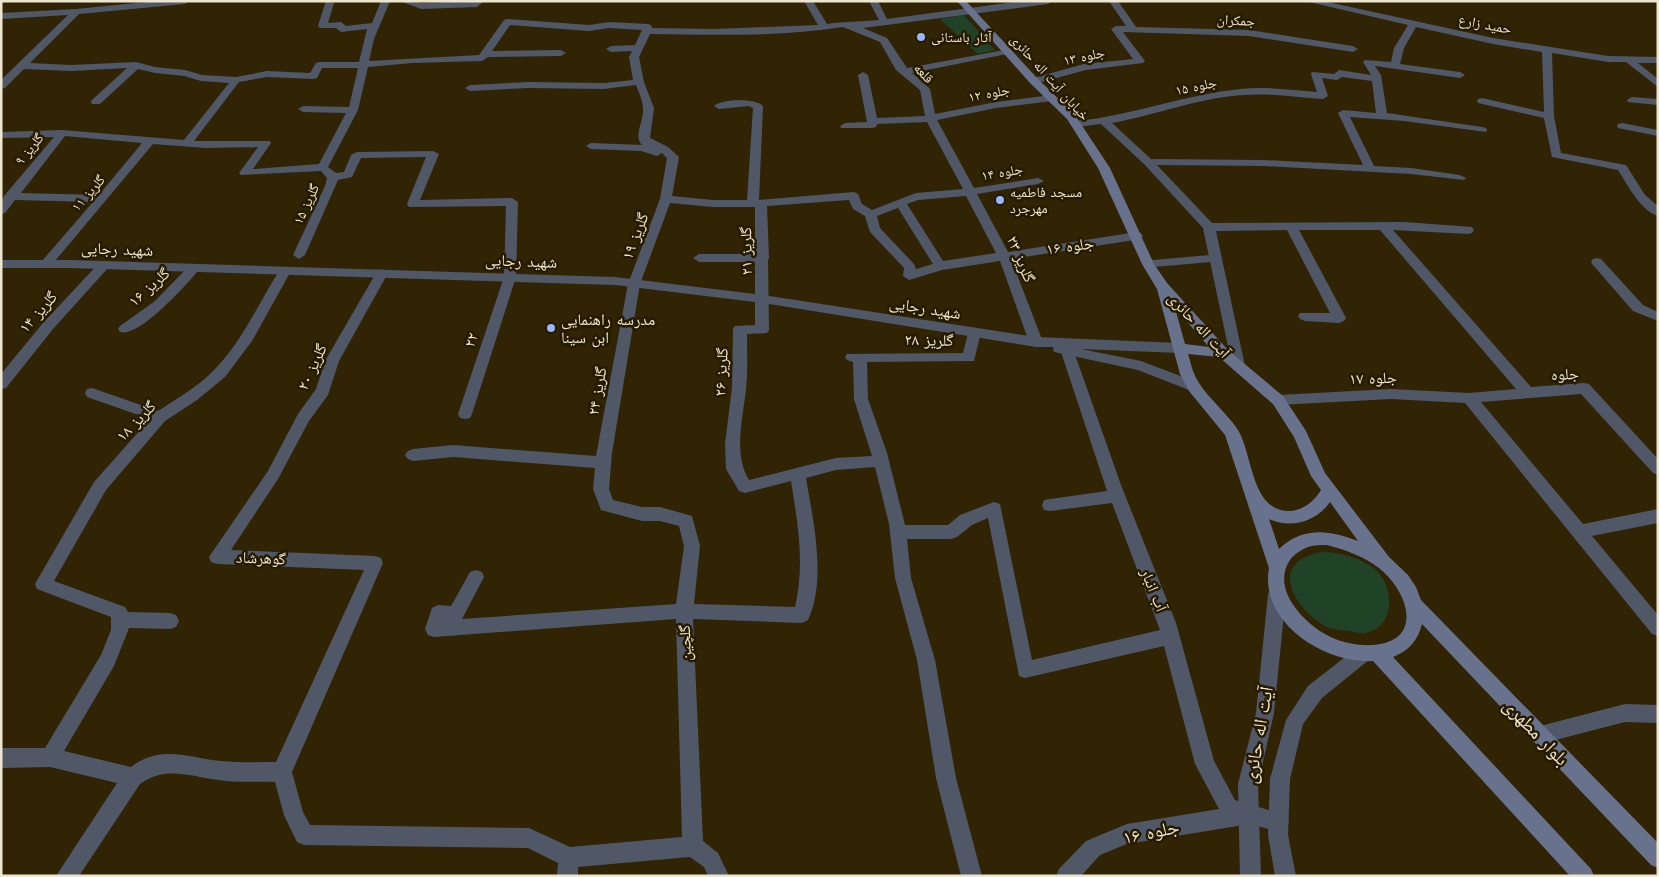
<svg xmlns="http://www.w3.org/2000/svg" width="1659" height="877" viewBox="0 0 1659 877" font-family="'Work Sans','Noto Naskh Arabic',sans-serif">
<rect width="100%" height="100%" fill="#302405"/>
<g fill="#204226">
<polygon points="964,15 995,50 978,54 940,19"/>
<path d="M1322,552C1339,552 1362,558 1376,570C1395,587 1395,628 1365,633C1360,634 1354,632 1350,631C1343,630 1333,630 1327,627C1294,609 1266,562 1322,552Z"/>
</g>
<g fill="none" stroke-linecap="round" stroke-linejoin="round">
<polyline stroke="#505767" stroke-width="7" points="1148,264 1216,258"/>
<g fill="#505767" fill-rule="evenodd">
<path d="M156,1H189L185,4L79,14L30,63L71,65L136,62L155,67L185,70L202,75L236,77L267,71L310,73L316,63L319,62H359L367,29L341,32L336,28H320L318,26L326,1L334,3L328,23L341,22L346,26L372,23L381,1H390L374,39L369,61L479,55L504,20L507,19L589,25L609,22L648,24L651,25L652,28L714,29L818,25L804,1H813L827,24C844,21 861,22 879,20L869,1H878L887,19L1022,1H1052L1048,4L863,28L887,38L907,68L1010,49V53L1007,54L912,73L930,89L935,114L996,102L1052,95L1057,98L1052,101L996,108L937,120L974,188L1038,178L1044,181L1038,184L977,194L1008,252L1137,232L1141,233L1143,236L1141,239L1011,259L1043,342L1041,345H1031L1029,342L1000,261L942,270L909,280L903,276L904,268L870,232L865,216L853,209L849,200L767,206L769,258L768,260L769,330L767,333L747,334C747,352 748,371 746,389C743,418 733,454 749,480L836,458L872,456L854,399L853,362L847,360L845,357L847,354L963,353L969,329H979L981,332L974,361L867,362L868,399L887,453L905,525H948L960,515L994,502L1000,504L1032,660L1160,630L1112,503L1050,511L1044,510L1042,505L1044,500L1050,499L1107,491L1061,352L1063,349H1073L1121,485L1176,623L1214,761L1235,800L1286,815L1289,822L1286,829L1279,832L1250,824L1127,844L1100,855L1081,876H1056L1059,869L1086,841L1127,824L1219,809L1195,764L1164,646L1025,678L1019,676L988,518L972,525L957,537L951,539H907L911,578L935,660L956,778L982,876H961L936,778L917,660L895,578L889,524L875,467L836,470L806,478C813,520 827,580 808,620L802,623L693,619L703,841L718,853L729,876H708L704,867L690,857L578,867V876H557L558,863L528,848L304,845L297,842L284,815L275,782C257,781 237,783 219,780C191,777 166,765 140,784L79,876H56L117,783L50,767L1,768V748H45L101,655L111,630V617L37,589L35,584L94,482L150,419L87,397L85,393L87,389L92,388L158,411C178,398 199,386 215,369C243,340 259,302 281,268L285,267L291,271L252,341L225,377L197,400L165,421L106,490L54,581L125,607L128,612L170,613L176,615L179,621L176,627L170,629L129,628L114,666L64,751L131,767C161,744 188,758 221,761C239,763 258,762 276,762L364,570L217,564L211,562L209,557L268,471L298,414L316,389L325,361L376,273L382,269L388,273L339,361L328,395L309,421L278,479L231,550L375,556L381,558L383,563L292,772L303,812L310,825L529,828L570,847L682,837L676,619L434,637L428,635L425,629L432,608L438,605L451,606L470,572L476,570L482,572L484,577L462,619L676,604L684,546L679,526L660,521H642L601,510L593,489L595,468L453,457L413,461L408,459L405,455L408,451L413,449L453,445L596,456L628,284L660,199L667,158L662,153L657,156L641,151L591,149L586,146L591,143L642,145C633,136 644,121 643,109C643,101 639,93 636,85L604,89L528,88L470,91L465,88L470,85L528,82L604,83L633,80L629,57L632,51L611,52L606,49L611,46L635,45L642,30L609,28L589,31L510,25L492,51L561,50L566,53L561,56L488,57L482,61L412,63L368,67L358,110L328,167L336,173L344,172L351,155L357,152L433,151L439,154L420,200L512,198L518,202L516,277L472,414L470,418L465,419L460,418L458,414L504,277L506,206L409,207L407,204L426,157L361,158L352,177L338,180L305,255L299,259L293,255L325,186L327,178L321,171L241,175L239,173L258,147L206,148L153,144L50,267L46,268L40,264L42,261L93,202L15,200L5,213L1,214V202L4,196L54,137L1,138V132L62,130L184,140L229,83L201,81L184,76L155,73L138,69L100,104H92L91,102L92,100L127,68L71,71L24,69L5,88L1,89V80L68,15L1,19V13L76,9ZM843,27L880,42L896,70L920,90L925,116L877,118L868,75L863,72L858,75L867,122L845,123L840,126L841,128H872L876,127L877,124L927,122L963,189L916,193L872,210L862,204L858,194L854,192L759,200L763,106C755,98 722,99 714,106L719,109L749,106L753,108L747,200H713L672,196L679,157L668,147L650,138L654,108L644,82L639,57L650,34C713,35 780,37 843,27ZM322,68H358L349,107L303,106L298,109L303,112L346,113L319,164L253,169L271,143L270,141H194L239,82L267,77L313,79L317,78ZM65,136L142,143L99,195L21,193ZM966,196L996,253L943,261L907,204L918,200ZM670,203L713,207H755V254H699L693,258L699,262H755V325L735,326L733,329L732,387L725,444L726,469L739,491L745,493L791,481C798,525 805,564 795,607L694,604L700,546L692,516L660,507H642L613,500L609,489L612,453L640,284ZM898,208L933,264L916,269L914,264L880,228L877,216Z"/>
<polygon points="400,1 421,3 484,1 477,7 421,9"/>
<polygon points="1109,1 1118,1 1136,27 1249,30 1353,46 1358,49 1353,52 1249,36 1123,32 1145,61 1143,63 1086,70 1034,84 1030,83 1030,79 1084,64 1133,59 1111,29 1116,26 1126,26"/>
<path d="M1305,1H1323L1493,38L1608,56L1658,57V63H1638L1658,79V87L1626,62H1608L1552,53L1554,116L1561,153L1626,165L1645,195L1658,206V216C1641,211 1627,184 1618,170L1552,157L1544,118L1478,103L1477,101L1478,99L1482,98L1544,112L1542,52L1493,44L1416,27L1404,48L1400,64L1460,72L1465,75L1460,78L1375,66L1381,75L1387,113L1482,127L1486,128L1487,130L1486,132L1404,121L1350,117L1374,166L1411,168L1460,175L1466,178L1464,180L1411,174L1264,166L1157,165L1212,223L1404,222L1472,227L1474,230L1472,233L1468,234L1393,230L1531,387L1584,383L1589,384L1658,459V475L1653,473L1581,394L1481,402L1583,524L1658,509V523L1592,536L1658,615V636L1652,634L1465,403L1391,399L1278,405L1273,404L1271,400L1273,396L1278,395L1391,389L1469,393L1516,389L1380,230H1299L1346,318L1344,321L1339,323L1305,321L1300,319L1298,316L1300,313H1330L1287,230L1216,231L1245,366L1243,370H1233L1203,228L1144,164L1101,124L1076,127L1071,124L1076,121C1132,116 1185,94 1241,89C1266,86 1292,90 1317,92L1311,74L1312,72L1334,74L1339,70L1371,75L1363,62L1365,60L1391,62L1394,48L1408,25ZM1342,77L1372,81L1376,113L1343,110L1338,113L1363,165L1264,160L1151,159L1112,123C1156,115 1198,98 1243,95C1270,93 1296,97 1323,99L1328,96L1322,78L1337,80Z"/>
<polygon points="1632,97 1658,99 1658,105 1628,102 1627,100"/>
<polygon points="1622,123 1658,130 1658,136 1618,128 1617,126 1618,124"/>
<polygon points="1597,258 1601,259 1643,305 1658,312 1658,321 1633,311 1593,265 1591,262 1593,259"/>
<polygon points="104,261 108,262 110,265 108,268 53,329 6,388 1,389 1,374 43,323 100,262"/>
<path d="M194,264L200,268L198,271C186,285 139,338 120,332L118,329L120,326L155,301L190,265Z"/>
<polygon points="1625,704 1658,705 1658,723 1625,722 1540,744 1533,742 1530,735 1533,728 1540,726"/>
</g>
<g fill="#505767" fill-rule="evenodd">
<polygon points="1,260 70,260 615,277 763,295 1036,337 1179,343 1184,345 1186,348 1184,351 1179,353 1081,349 1141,361 1199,383 1201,387 1199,391 1194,392 1138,370 1054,352 1053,347 1036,347 763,303 615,285 70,268 1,268"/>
<polygon points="1277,587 1283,589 1286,594 1274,713 1258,784 1261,876 1240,876 1238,784 1256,713 1268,594 1271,589"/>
<polygon points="1364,645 1370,647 1373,653 1370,659 1322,698 1303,724 1290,779 1288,835 1296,876 1275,876 1268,835 1270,779 1286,720 1308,686 1358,647"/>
</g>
<path fill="#68728c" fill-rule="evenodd" d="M957,1H966L1038,79L1075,115L1110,168L1154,264L1167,283L1228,350L1283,396L1306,431L1325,473L1389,557L1408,575L1416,587L1421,600L1658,843V868L1651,865L1422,624C1418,641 1408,651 1393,657L1591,869L1594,876H1570L1373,661C1324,664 1259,622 1269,568L1225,435L1189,391L1180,374L1157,289L1142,264L1098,168L1067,119L1030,83ZM1175,308L1209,347L1185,344ZM1188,354L1219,357L1273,404L1294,437L1311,476L1321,490C1314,501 1304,510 1290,511C1251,512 1253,455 1238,430C1227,413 1210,400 1199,383C1193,374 1191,364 1188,354ZM1330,502L1358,541C1330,530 1303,526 1279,549L1269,519C1291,529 1316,522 1330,502ZM1327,545C1346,550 1363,556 1379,568C1408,591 1425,641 1373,645C1357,646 1338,642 1325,634C1302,621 1271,588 1290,560C1293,555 1302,549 1308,547C1314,545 1321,545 1327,545Z"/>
</g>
<g fill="#99b5fd" stroke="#261b00" stroke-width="2">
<circle cx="921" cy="37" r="5"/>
<circle cx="1000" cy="200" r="5"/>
<circle cx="551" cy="328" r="5"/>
</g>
<g text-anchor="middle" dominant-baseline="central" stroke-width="5" stroke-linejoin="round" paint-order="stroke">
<g font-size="14" fill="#eee5cf" stroke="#261b00">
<text transform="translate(1236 20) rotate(3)">جمکران</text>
<text transform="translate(1485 24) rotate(11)">حمید زارع</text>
<text transform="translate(1084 56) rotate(-12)">جلوه ۱۳</text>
<text transform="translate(924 73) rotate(46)">قلعه</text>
<text transform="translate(1050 77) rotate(48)">خیابان آیت اله حائری</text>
<text transform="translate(1196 86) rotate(-12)">جلوه ۱۵</text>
<text transform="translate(989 93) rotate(-11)">جلوه ۱۲</text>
<text transform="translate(29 149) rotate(-51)">گلریز ۹</text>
<text transform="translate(1002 172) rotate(-10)">جلوه ۱۴</text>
<text transform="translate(88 193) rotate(-49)">گلریز ۱۱</text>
<text transform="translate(306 204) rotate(-65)">گلریز ۱۵</text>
</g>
<g font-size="14" fill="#eee5cf" stroke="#261b00" text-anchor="start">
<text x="931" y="37">آثار باستانی</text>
<text x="1010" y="192">مسجد فاطمیه<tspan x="1010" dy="16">مهرجرد</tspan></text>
</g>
<g font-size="16" fill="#eee5cf" stroke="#261b00">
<text transform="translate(635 236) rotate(-69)">گلریز ۱۹</text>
<text transform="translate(1070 246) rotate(-8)">جلوه ۱۶</text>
<text transform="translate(117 249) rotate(2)">شهید رجایی</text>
<text transform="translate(746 251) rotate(-91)">گلریز ۲۱</text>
<text transform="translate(1021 259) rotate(67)">گلریز ۲۳</text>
<text transform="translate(521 261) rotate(2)">شهید رجایی</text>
<text transform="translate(149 287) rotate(-42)">گلریز ۱۶</text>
<text transform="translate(925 308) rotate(9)">شهید رجایی</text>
<text transform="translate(38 312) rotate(-49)">گلریز ۱۴</text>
<text transform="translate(1199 325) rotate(47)">آیت اله حائری</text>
<text transform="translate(471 340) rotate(-72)">۲۲</text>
<text transform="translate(929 340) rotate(1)">گلریز ۲۸</text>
<text transform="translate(312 367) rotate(-65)">گلریز ۲۰</text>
<text transform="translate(721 372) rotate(-87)">گلریز ۲۶</text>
<text transform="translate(1565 374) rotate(-2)">جلوه</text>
<text transform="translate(1373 378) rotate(-2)">جلوه ۱۷</text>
<text transform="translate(597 391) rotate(-80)">گلریز ۲۴</text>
<text transform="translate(136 421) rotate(-46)">گلریز ۱۸</text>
<text transform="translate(261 558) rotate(2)">گوهرشاد</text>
<text transform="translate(1154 590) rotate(68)">آب انبار</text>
<text transform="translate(685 643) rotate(-92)">گلچین</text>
</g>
<g font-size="16" fill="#eee5cf" stroke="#261b00" text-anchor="start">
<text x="561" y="319">مدرسه راهنمایی<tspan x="561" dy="18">ابن سینا</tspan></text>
</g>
<g font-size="19" fill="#eee5cf" stroke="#261b00">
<text transform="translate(1536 732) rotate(46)">بلوار مطهری</text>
<text transform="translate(1258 735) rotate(-80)">آیت اله حائری</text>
<text transform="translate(1151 832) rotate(-12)">جلوه ۱۶</text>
</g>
</g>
<rect width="1659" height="877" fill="none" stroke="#eee5cf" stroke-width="5"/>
</svg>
